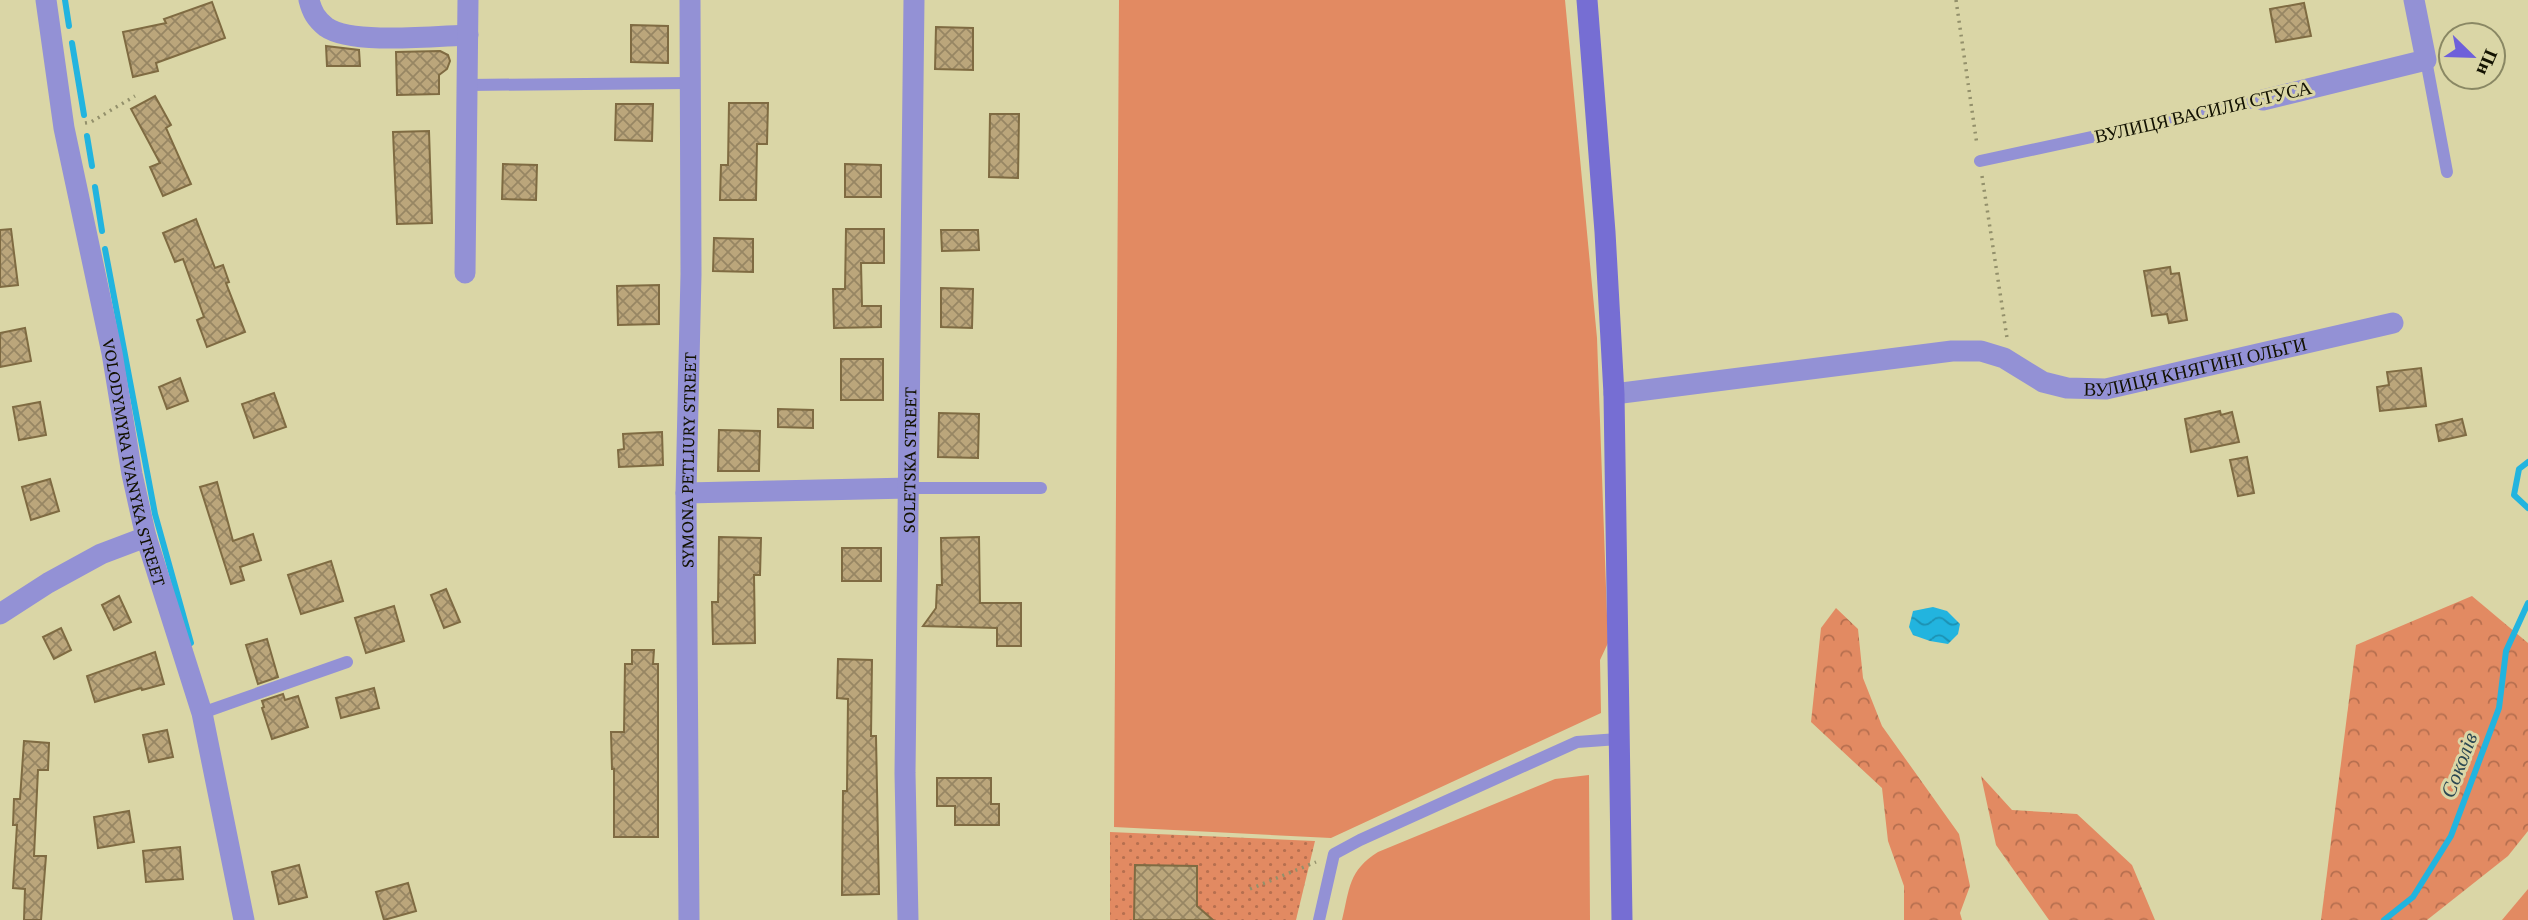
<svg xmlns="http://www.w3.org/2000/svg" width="2528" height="920" viewBox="0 0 2528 920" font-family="'Crimson Pro',serif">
<defs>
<pattern id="forest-crowns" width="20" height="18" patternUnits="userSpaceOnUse" patternTransform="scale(1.75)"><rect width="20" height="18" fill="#e28a62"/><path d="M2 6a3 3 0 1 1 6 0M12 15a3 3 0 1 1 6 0" fill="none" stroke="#b66f4f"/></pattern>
<pattern id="park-dots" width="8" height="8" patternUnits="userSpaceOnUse" patternTransform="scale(1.75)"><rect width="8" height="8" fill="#e28a62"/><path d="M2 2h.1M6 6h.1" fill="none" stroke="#b66f4f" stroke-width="1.8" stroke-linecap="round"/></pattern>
<pattern id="water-waves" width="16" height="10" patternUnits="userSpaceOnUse" patternTransform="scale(1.75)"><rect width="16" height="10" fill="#22b4df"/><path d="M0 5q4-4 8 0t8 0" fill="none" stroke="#1c91b3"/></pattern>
<pattern id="building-cross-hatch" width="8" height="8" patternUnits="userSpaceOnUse" patternTransform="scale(1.75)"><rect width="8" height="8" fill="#bba67b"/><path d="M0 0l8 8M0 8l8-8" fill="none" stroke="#978663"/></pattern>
</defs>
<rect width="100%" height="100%" fill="#dad6a6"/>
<g fill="#e28a62">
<polygon points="1119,0 1565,0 1597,338 1608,643 1600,660 1601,713 1331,838 1114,827"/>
<path d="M1589,775L1590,920H1342C1350,888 1348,871 1378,852L1555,779Z"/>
<polygon points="2528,889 2528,920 2502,920"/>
</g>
<g fill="url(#forest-crowns)">
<polygon points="2472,596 2528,643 2528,831 2508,856 2427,920 2321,920 2356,645"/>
<polygon points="1836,608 1858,629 1863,678 1882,726 1959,834 1970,886 1960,913 1962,920 1904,920 1904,886 1888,841 1882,788 1811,722 1821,628"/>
<polygon points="1981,776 2012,810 2077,814 2132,865 2155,920 2049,920 1996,845"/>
</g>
<polygon fill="url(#park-dots)" points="1110,832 1315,841 1296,920 1110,920"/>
<polygon fill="url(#water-waves)" points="1933,607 1947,611 1960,624 1958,634 1948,644 1930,641 1913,635 1909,627 1913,611"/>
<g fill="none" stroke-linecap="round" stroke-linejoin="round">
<g stroke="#22b4df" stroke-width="6">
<polyline points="65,0 69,26"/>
<polyline points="72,43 84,115"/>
<polyline points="87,136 92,166"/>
<polyline points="95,187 102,231"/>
<polyline points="105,249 155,514 191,643"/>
<polyline points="2528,462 2519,469 2514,495 2528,508"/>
<polyline points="2384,920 2413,897 2451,836 2499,708 2506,651 2528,603"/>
</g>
</g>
<g fill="url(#building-cross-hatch)" stroke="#7f6b42" stroke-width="2">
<polygon points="212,2 225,38 156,63 158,71 133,77 123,32 166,23 164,19"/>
<polygon points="2304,3 2311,36 2276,42 2270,9"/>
<polygon points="631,25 668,26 668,63 631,62"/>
<polygon points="936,27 973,28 973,70 935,69"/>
<polygon points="326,46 359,50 360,66 327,66"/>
<polygon points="440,51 448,55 450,61 447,69 439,75 439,94 397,95 396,52"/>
<polygon points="155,96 171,125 166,128 191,184 163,196 150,167 160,163 131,109"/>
<polygon points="729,103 768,103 767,144 757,144 756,200 720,200 721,165 728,165"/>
<polygon points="616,104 653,104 652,141 615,140"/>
<polygon points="990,114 1019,114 1018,178 989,177"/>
<polygon points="429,131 432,223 397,224 393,132"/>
<polygon points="503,164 537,165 536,200 502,199"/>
<polygon points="845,164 881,165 881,197 845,197"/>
<polygon points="196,219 215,268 223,265 229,282 226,283 245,332 207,347 197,320 204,317 183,259 175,262 163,233"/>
<polygon points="11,229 18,285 0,287 0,230"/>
<polygon points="846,229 884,229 884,263 861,263 862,306 881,306 881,327 834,328 833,289 845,289"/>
<polygon points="941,230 978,230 979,250 942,251"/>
<polygon points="714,238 753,239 753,272 713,271"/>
<polygon points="2170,267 2171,274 2179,273 2187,320 2169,323 2167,314 2152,316 2144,271"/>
<polygon points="659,285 659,324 618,325 617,286"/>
<polygon points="941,288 973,289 972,328 941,327"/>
<polygon points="25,328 31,361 0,367 0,333"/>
<rect x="841" y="359" width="42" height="41"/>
<polygon points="2421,368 2426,406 2380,411 2377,387 2389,385 2387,372"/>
<polygon points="180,378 188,401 167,409 159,387"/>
<polygon points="274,393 286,427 254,438 242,404"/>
<polygon points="40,402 46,435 19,440 13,407"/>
<polygon points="778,409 813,410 813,428 778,427"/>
<polygon points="2220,411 2221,415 2232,412 2239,442 2191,452 2185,419"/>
<polygon points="939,413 979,414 978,458 938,457"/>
<polygon points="2462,419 2466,435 2439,441 2436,425"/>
<polygon points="719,430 760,431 759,471 718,471"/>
<polygon points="662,432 663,465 619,467 618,450 624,449 623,434"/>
<polygon points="2247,457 2254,493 2238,496 2230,460"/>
<polygon points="50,479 59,511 31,520 22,487"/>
<polygon points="217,482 233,541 253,534 261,560 240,567 244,580 231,584 200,487"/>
<polygon points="719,537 761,538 760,575 754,575 755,643 713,644 712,602 718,602"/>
<polygon points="979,537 980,603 1021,603 1021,646 997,646 997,628 923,626 936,608 937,585 942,585 941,538"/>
<rect x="842" y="548" width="39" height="33"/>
<polygon points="331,561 343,601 301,614 288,575"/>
<polygon points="446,589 460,622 444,628 431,595"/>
<polygon points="119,596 131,622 114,630 102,605"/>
<polygon points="394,606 404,641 366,653 355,618"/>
<polygon points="61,628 71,650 54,659 43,637"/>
<polygon points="267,639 278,677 258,684 246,645"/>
<polygon points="632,650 654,650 653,664 658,664 658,837 614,837 614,769 612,769 611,732 624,732 625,664 632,664"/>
<polygon points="155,652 164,684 142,690 141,688 95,702 87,676"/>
<polygon points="838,659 872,660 871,736 876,736 879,894 842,895 843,791 847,791 848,699 837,698"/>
<polygon points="374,688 379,708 341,718 336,698"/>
<polygon points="283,694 285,700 298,696 308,727 272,739 262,708 264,707 262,701"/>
<polygon points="167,730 173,757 149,762 143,735"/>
<polygon points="24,741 49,743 48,770 38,770 34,856 46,856 41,920 24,920 25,889 13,888 17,825 13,825 14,799 20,799"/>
<polygon points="937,778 991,778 991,804 999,804 999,825 955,825 955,806 937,806"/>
<polygon points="129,811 134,842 98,848 94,817"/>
<polygon points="180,847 183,879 146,882 143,851"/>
<polygon points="299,865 307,897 279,904 272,872"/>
<polygon points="1135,865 1197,866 1197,906 1213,920 1134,920"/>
<polygon points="408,883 416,911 384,920 376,892"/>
</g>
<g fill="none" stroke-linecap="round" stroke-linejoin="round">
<g stroke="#93906b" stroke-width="3.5" stroke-dasharray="2 5" stroke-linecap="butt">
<polyline points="1956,0 1977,145"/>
<polyline points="85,123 91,122 135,96"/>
<polyline points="1982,176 2007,338"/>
<polyline points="1250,889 1316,862"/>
</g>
<g stroke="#9391d5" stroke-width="12">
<polyline points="2426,60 2447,172"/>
<polyline points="468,85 689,83"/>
<polyline points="1980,161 2263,100"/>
<polyline points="910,488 1041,488"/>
<polyline points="202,713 347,662"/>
<polyline points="1319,920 1334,854 1360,840 1577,742 1618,739"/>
</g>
<g stroke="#9391d5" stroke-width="21">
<path id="s1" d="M46,0L64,128L112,353L132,474L146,537L202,713L244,920"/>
<path d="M309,0C312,12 316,19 326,27C351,45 436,36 468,35"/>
<polyline points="2263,100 2426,60 2414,0"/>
<polyline points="465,273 468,0"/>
<path id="s2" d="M1614,394L1952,351H1981L2004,358L2043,382L2067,388L2106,389L2393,323"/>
<polyline points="686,493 910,488"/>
<polyline points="0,614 48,583 101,554 146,537"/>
<path id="s3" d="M689,920L686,493L691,274L690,0"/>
<path id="s4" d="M908,920L905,773L914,0"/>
</g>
<polyline stroke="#766ed3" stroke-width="21" points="1587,0 1605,232 1614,394 1622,920"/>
</g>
<g text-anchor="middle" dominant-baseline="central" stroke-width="6" stroke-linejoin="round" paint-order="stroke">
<g font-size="19" fill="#131202" stroke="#dad6a6">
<text transform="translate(2203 112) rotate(-13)">ВУЛИЦЯ ВАСИЛЯ СТУСА</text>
<text stroke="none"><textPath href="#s2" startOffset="595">ВУЛИЦЯ КНЯГИНІ ОЛЬГИ</textPath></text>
<text stroke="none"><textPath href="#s3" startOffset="460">SYMONA PETLIURY STREET</textPath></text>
<text stroke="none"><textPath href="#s4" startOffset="460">SOLETSKA STREET</textPath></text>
<text stroke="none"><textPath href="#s1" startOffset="471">VOLODYMYRA IVANYKA STREET</textPath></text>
</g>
<g font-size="21" font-style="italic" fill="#2b4752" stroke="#dad6a6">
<text transform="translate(2459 765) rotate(-69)">Соколів</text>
</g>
</g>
<g transform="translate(2472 56) rotate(113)"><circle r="33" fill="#dad6a6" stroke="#8a8864" stroke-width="2"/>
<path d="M0-5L12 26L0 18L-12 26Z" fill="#6e60da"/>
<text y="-10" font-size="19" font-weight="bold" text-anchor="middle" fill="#131202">Пн</text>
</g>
</svg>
